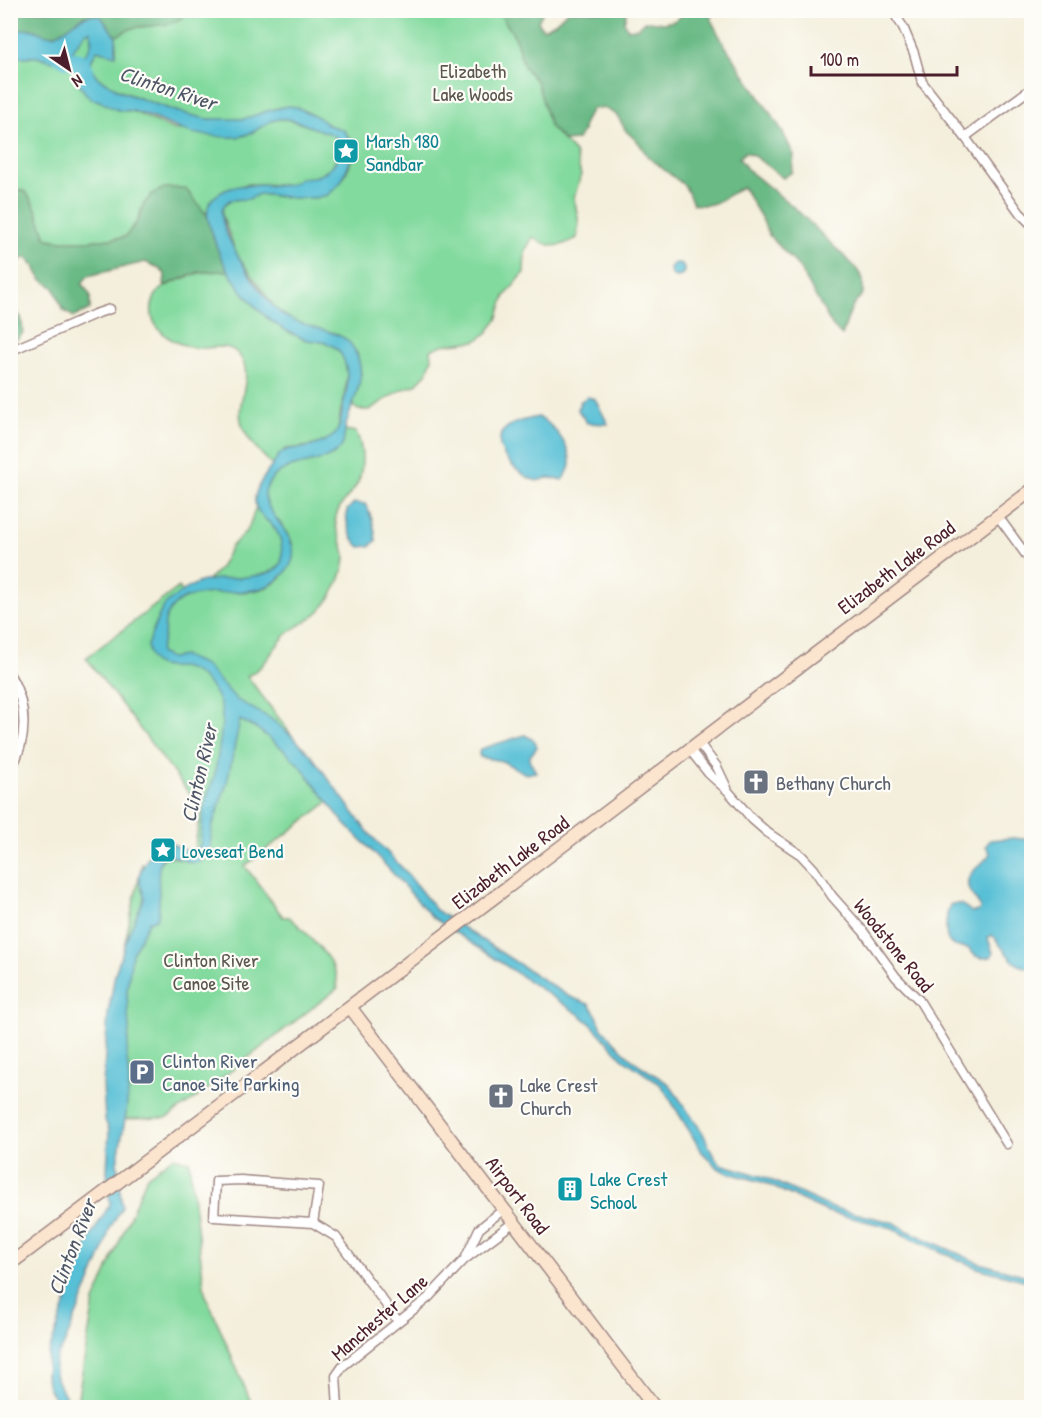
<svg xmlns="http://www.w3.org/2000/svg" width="1042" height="1418" viewBox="0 0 1042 1418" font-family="'Patrick Hand',sans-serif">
<rect width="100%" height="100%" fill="#fdfcf7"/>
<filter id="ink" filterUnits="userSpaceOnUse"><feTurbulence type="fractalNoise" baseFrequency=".0167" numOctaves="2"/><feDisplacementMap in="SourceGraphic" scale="12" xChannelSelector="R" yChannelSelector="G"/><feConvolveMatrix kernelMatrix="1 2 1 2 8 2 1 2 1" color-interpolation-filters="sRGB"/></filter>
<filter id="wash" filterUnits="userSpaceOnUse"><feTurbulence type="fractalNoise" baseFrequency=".008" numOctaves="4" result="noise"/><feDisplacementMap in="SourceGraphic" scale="24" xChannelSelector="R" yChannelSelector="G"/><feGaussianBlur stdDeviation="1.35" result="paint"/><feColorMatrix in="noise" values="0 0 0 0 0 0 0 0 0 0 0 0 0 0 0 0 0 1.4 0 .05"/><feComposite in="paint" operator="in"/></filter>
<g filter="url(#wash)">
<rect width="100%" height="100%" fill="#f4efdc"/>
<g fill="#82da9e" stroke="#667c64" stroke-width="1.5">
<path d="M188,11H516L532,38L550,127L575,153L581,175L574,198L579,223L577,238C559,248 551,249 533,237L525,251L524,273L505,296L497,320L487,333L476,341L442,345L431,350L432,359L426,374L415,385L401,390L369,410H358L353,406L361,374L357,353L334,333L309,327L292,320L276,309L237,255L222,215L223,207L230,200L251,198L259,194L294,198L328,195C344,182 363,151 345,132C339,126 331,128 324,123C315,116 304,108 292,107C275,105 261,117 244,119C233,120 220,120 208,119C186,116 101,89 92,70C89,62 94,56 97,50L116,54V36C122,34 128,29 134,28C153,23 176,30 188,11Z"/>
<path d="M90,31L93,45L79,62L91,99L99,100L118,110L132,111L175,130L267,122L273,119H287L333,134L340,143L341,153L331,167L320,175L287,185L247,184L227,190L207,211V215L197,204L144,203L137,222L125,237C108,240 61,244 46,239L36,209L26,192L11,187V57H37L58,62L66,59L85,33Z"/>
<path d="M228,271C251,302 264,322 302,338C314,343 325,339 336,348C355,366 344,394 340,414C339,422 340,430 334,436C322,446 300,448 285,449L272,465C261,453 247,440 242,425C234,401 257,375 238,354C228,342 211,349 198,348C173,346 143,326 154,299C157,290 166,286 174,282C195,273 204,271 228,271Z"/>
<path d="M345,430L356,432C364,448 365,474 354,489C347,498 339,505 336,516C333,530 344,542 345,556C345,575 329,605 314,616C304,624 293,627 284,637C271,651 265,668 247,676L337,795L245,866L283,917H289C303,929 343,966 336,985L338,988L196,1098L167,1118L123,1119L110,1010L142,864L160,862L166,856L179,859L193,857L201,809L86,658L179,587L187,598C214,584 260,604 283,575C285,572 286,566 288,562C289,558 292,553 292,549C295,527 256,511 266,488C283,450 338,476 345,430Z"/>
<path d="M256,507C262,516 274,524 278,532C282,541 286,561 277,568C266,578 223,580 208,580L220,568L231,547L248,529Z"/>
<polygon points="173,1157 189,1161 205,1293 253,1407 76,1408 94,1302 147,1176"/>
</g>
<g fill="#69ba85" stroke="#5a6c58" stroke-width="1.5">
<path d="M11,11H188C176,30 153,23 134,28C128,29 122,34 116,36L100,16H84L63,32L52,35L47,36L31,29L11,32Z"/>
<path d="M498,11H543L538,22L543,29L555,23L568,11H627L624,22L628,29L638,28L644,22L649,21L663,23L674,21L688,11H712L711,20L724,44L781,129L794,155L792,172L783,178L753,155L745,152L739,158L747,169L797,210L855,267L863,279V293L851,309L842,335L833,327L799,267L769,235L762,219L743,187C724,196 716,209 693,204L685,186L648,157L639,143L626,131L617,115L604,108L592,109L584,122L583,131L577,140L564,141L550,127L537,82L524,67L515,37Z"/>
<path d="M11,187L26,192L36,209L46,238C61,244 108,240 125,237L137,222L144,204L152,194L164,188H185L207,215L214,240L228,271L199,272L164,286L165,274L157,267L145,262L88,276L82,283L90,295V309L74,317L63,310L54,288L41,279L35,267L26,257L15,263L11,270Z"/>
<polygon points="10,306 21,317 23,333 11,345"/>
</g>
<g fill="#58c0d6" stroke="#517080" stroke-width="1.5">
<path d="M92,15L100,16L116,36V55L97,50L91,61V67L98,78L122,92L175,111L207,119H244L267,111L288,106L296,107L316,116L328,125L343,130L350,139L352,157L341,182L328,195L315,198H294L259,194L249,199L230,200C226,203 223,205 222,211C219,233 264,302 283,315C301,327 338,330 349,342C359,354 363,370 359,385C356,398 350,411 346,424C344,431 345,440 342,446C327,470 278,455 266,489C256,516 327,546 273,583C242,603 181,578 166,618C164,624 165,630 164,636C163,642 160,647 160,653L170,658L184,656L205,665L237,700L270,718L293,737L311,755L366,830L406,872L436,910L568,996L589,1004L596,1014L602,1028L622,1050L638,1064L669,1084L703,1133L713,1155L721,1164L764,1177L830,1207L895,1223L906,1230L979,1263L1031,1277V1282L977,1268L904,1235L893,1228L828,1212L762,1182L725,1172L718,1168L702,1152L662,1086L622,1058L591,1024L577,1013L432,917L379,858L344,823L302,768L284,750L256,728L240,720L227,783L212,827L210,851L207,858L196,863C184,863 172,851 162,858C154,873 163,909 157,918C156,920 151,921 149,922L132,954L127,991L129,1030L127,1056L129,1083L126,1114L117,1163L122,1207L110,1228L103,1251L63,1347C45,1368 59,1394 78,1407H60L50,1391L47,1384L46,1375L48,1354L88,1241L110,1204L107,1172L109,1130L105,1120L103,1085L108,1014L115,974L128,935L144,899C145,890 137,885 139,876C140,871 144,865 147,859C166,821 177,859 197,849L200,845C202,831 202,817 205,803C207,794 212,786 214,777C217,761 225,722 221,708C218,692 201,672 185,668C167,664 151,675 147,645C152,636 158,614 164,606C172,598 189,586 200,582C217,576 268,581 279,566C282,563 282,560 282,556C282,547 281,537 276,530C269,520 254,514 255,499C255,487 268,472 275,461C285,444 292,451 307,447C315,446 331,439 336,433C342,425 341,411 344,401C348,389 349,371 343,358C336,342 322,342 307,340C301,338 293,334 287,331C256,315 224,273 214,239C210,227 202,209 213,198C236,178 261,188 286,185C292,185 296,180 301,178C306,177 312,178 317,176C327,173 341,159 341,148C341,138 332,134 323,131C311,128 299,121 287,119C269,117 262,129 248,134C235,140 217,136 204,135C176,132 159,117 132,111C129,110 125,111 122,111C111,109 103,100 91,99C54,63 102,55 90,31L85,33L66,59L58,62L37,57H11V32C16,31 24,29 30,29C39,30 44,37 53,35C68,31 77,16 92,15Z"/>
<circle cx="677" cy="270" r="7"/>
<polygon points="587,397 595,399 608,424 587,423 578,410 580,402"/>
<path d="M538,417C552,423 571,446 570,463C570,470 566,475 562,480C557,479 552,478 548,478C542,479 540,482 534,480C515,474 482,440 511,425C519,420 530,419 538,417Z"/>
<path d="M354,503L365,504C372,516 375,527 376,541L370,546L360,547C350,538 345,523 347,510Z"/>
<polygon points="525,735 535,741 537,747 530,756 529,760 536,772 526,774 502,761 480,757 479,754 480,749"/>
<path d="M1014,838L1031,840L1032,966C1015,973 1002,945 992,935L988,938L993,953L991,957C980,960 975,957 968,948C961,947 954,948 949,942C944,936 946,909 951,904H961L972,912L979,911L980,907C977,901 972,896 969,890C962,872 984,866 990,853L986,846L990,840Z"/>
</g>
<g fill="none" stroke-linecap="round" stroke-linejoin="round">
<polyline stroke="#58c0d6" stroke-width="18" points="46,45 66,59 79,62 84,69"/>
</g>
</g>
<g filter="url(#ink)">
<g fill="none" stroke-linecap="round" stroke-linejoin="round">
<defs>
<g id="street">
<polyline points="892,10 903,27 914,53 922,82 965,137 1020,213 1032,225"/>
<polyline points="965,137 1032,88"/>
<polyline points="10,351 95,314 110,309"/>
<polyline points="997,515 1032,563"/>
<path d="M10,675C28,705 28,741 10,770"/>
<polyline points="699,743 717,767 727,788"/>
<polyline points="690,750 709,774 728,791 752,819 768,833 801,855 814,869 832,896 863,931 896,977 919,1000 1007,1144"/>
<polyline points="313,1223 319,1186 241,1180 216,1181 214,1217 313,1223 336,1237 398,1321"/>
<polyline points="465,1259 479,1229 504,1209"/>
<polyline points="338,1408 336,1376 343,1366 428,1298 465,1259 514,1222"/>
</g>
<g id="secondary">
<polyline points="350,1007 655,1408"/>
<polyline points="10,1264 1032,490"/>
</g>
</defs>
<use href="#street" stroke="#9f8784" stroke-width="11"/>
<use href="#secondary" stroke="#9f8784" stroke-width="15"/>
<use href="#street" stroke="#fff" stroke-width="8"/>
<use href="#secondary" stroke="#fbe5cf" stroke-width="12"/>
</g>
</g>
<defs>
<symbol id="sight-square" viewBox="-11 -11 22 22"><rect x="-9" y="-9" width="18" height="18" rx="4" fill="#0f9aa8" stroke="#fdfcf7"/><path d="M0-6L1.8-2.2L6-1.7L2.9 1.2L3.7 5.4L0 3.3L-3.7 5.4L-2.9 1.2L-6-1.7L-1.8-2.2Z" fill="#fff"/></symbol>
<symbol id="church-square" viewBox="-11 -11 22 22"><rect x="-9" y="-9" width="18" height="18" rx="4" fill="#6b7280" stroke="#fdfcf7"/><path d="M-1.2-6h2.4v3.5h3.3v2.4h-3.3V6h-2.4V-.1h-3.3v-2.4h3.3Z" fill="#fff"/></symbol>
<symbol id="parking-square" viewBox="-11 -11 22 22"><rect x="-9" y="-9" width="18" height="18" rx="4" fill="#5c6f8a" stroke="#fdfcf7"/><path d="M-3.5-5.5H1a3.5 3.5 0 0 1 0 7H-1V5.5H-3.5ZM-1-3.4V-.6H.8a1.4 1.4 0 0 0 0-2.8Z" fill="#fff"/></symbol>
<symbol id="building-square" viewBox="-11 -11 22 22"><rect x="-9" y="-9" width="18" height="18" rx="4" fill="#0f9aa8" stroke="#fdfcf7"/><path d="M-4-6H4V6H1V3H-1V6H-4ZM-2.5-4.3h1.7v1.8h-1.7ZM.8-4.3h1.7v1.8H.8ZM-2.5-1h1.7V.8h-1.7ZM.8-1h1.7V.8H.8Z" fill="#fff"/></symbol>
</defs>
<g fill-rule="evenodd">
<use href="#sight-square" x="331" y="136" width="30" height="30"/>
<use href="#church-square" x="741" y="767" width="30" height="30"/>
<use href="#sight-square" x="148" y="835" width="30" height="30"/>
<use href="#parking-square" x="127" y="1057" width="30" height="30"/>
<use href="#church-square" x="486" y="1081" width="30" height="30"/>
<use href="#building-square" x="555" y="1174" width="30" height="30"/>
</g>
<g text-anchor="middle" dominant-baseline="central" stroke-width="4.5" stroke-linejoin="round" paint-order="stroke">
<g font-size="20" fill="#5b574e" stroke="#fdfcf7">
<text x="473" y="70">Elizabeth<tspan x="473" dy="23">Lake Woods</tspan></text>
<text x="211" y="959">Clinton River<tspan x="211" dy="23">Canoe Site</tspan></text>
</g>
<g font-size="20" fill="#0d838f" stroke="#fdfcf7" text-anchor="start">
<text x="366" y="140">Marsh 180<tspan x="366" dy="23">Sandbar</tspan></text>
<text x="182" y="850">Loveseat Bend</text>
<text x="590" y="1178">Lake Crest<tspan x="590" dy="23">School</tspan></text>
</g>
<g font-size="20" fill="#4a1f2b" stroke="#fdfcf7">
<text transform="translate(896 567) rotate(-37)">Elizabeth Lake Road</text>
<text transform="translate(510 862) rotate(-37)">Elizabeth Lake Road</text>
<text transform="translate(894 945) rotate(51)">Woodstone Road</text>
<text transform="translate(518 1195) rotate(53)">Airport Road</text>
<text transform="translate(379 1317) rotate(-41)">Manchester Lane</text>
</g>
<g font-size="20" fill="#5b616d" stroke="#fdfcf7" text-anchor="start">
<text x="776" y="782">Bethany Church</text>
<text x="520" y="1084">Lake Crest<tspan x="520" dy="23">Church</tspan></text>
</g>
<g font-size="20" fill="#4e5e75" stroke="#fdfcf7" text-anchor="start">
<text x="162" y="1060">Clinton River<tspan x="162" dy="23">Canoe Site Parking</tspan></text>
</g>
<g font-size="21" font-style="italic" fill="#4f5767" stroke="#fdfcf7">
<text transform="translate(168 88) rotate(18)">Clinton River</text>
<text transform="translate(199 773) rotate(-77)">Clinton River</text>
<text transform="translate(72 1247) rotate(-69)">Clinton River</text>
</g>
</g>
<rect width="1042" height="1418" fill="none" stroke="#fdfcf7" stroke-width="36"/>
<g transform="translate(69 69) rotate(145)" stroke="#fdfcf7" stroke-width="4.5" paint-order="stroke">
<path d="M0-4.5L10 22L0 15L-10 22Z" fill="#4a1f2b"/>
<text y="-9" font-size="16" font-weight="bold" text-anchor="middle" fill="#4a1f2b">N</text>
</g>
<path d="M811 66v9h146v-9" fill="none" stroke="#4a1f2b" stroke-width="3"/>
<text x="820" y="66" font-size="18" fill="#4a1f2b" stroke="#fdfcf7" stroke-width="4.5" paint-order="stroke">100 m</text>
</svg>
